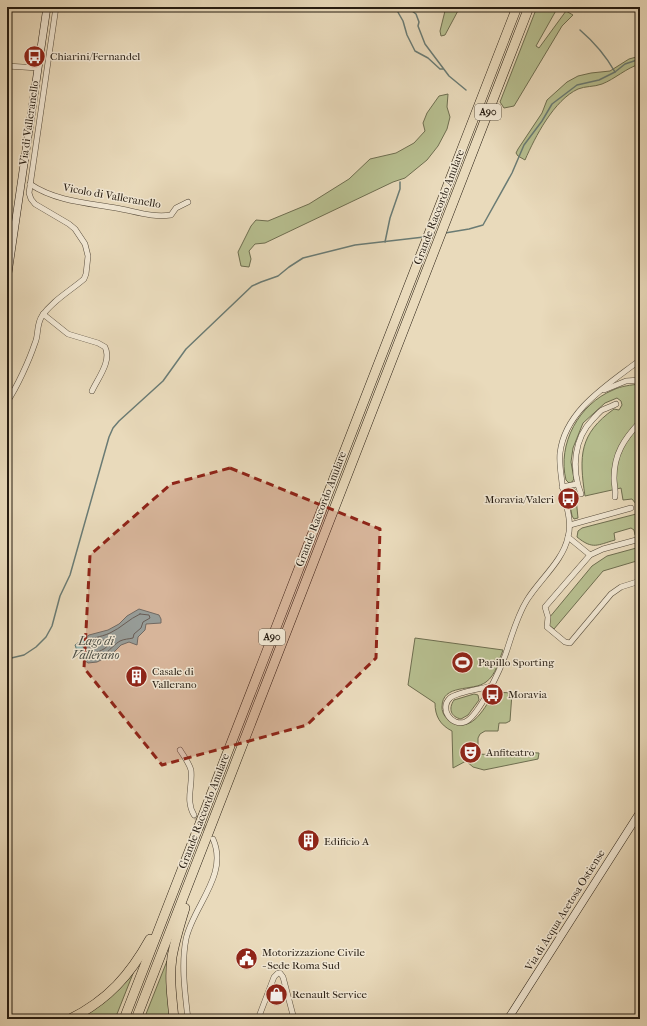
<svg xmlns="http://www.w3.org/2000/svg" width="647" height="1026" viewBox="0 0 647 1026" font-family="'IM FELL French Canon',serif">
<rect width="100%" height="100%" fill="#e9dabb"/>
<filter id="stains"><feTurbulence type="fractalNoise" baseFrequency=".005" numOctaves="4"/><feColorMatrix values="0 0 0 0 .2 0 0 0 0 .09 0 0 0 0 .02 0 0 0 .5 -.17"/></filter>
<radialGradient id="worn" r=".72"><stop offset=".6" stop-color="#630" stop-opacity="0"/><stop offset="1" stop-color="#630" stop-opacity=".3"/></radialGradient>
<g fill="#b7bf90" stroke="#6e6e50">
<polygon points="446,7 460,7 445,35 441,36 440,31"/>
<polygon points="537,7 558,7 536,46 539,48 566,11 573,15 562,26 514,106 504,108 500,102"/>
<path d="M640,56V64C626,68 615,79 602,84C594,87 585,86 578,89C554,100 535,137 525,160L518,156L516,153L518,149L542,113L547,100L567,82L578,76L591,73L610,71L629,59Z"/>
<polygon points="448,94 447,107 450,117 447,129 438,146 427,160 405,178 393,182 265,243 255,244 249,251 251,259 249,267 241,266 238,252 251,226 256,220 268,221 309,204 349,179 370,159 396,153 414,143 425,131 423,123 427,113 439,96"/>
<path d="M640,384V509L632,499L623,500L621,488L585,496C579,456 579,434 614,409L619,410L622,405L621,401L617,398L605,403L583,423L573,448L571,462L574,479L572,482L569,483L566,480C557,444 579,404 613,390C621,386 631,385 640,384Z"/>
<polygon points="573,489 575,489 579,497 576,498 578,518 574,519 572,516 568,493 570,490"/>
<path d="M640,513V534L635,535L634,530L631,528L614,533L615,540C597,545 593,550 577,537L578,531L582,528Z"/>
<polygon points="640,547 640,560 603,571 554,629 549,625 549,618 592,566 607,556"/>
<path d="M415,638L503,650C499,660 496,675 486,682C473,692 442,683 442,707C442,714 446,719 452,722C473,734 485,706 495,692L512,693L510,721L506,723H499L498,731H485L480,734L478,738V754L519,756V752L539,753L538,759L484,770L473,767L466,761L453,768L452,731C440,725 435,716 435,703L408,685Z"/>
<path d="M474,694L478,695L479,700L468,715L461,719C451,717 448,709 454,700Z"/>
<polygon points="167,961 172,1019 144,1019"/>
<polygon points="134,971 115,1019 77,1019"/>
</g>
<polygon fill="#98bab6" stroke="#6a7b74" points="139,609 159,615 161,619 161,623 146,624 145,630 138,637 137,645 129,642 121,645 111,655 97,662 88,663 84,660 85,656 81,650 77,651 75,645 89,635 108,630 119,624 127,616"/>
<g fill="none" stroke-linecap="round" stroke-linejoin="round">
<g stroke="#5f6b64" stroke-width="1">
<path d="M140,614L149,615L150,618L143,622L141,628L134,634L133,638C129,639 124,639 120,641C110,647 103,661 89,658L88,654L83,647V644C94,636 99,638 110,633C121,628 129,619 140,614Z"/>
<path d="M109,639L111,640C110,647 100,652 93,653L90,647V645L93,643Z"/>
</g>
<g stroke="#6a7b74" stroke-width="1.5">
<polyline points="395,7 403,21 407,35 415,51 428,58 440,69 443,69"/>
<polyline points="638,7 640,9"/>
<polyline points="412,11 416,14 419,22 418,26 425,44 449,76 466,90"/>
<path d="M580,30C594,42 606,56 615,72"/>
<polyline points="445,233 469,229 483,225 512,173 524,145 542,121 552,104 577,85 599,80 615,72 625,64 640,59"/>
<polyline points="385,242 390,218 400,189 400,182"/>
<polyline points="7,659 24,655 36,647 46,637 52,626 60,596 70,575 109,437 113,428 119,421 163,381 186,349 252,286 261,282 278,276 289,267 303,258 355,245 424,237"/>
</g>
<polyline stroke="#c2b499" stroke-width="5" stroke-dasharray="5 2.5" stroke-linecap="butt" points="194,815 209,833"/>
<defs>
<g id="street">
<polyline points="7,66 38,68"/>
<path d="M30,184C55,201 87,203 116,208C134,211 152,218 171,215L176,208L188,202"/>
<path d="M43,314L68,334L98,343L105,347C112,361 98,378 92,391"/>
<polyline points="604,390 626,381 640,380"/>
<path d="M7,402C17,387 29,361 35,343C39,334 36,325 42,316C52,301 70,291 84,279L86,274L88,256L85,244L75,229L69,224L35,204L31,199L29,193L56,7"/>
<polyline points="562,487 577,484"/>
<path d="M581,494C571,469 574,438 593,419C596,416 599,412 602,410C607,408 612,406 616,404"/>
<path d="M615,497C616,490 614,485 614,478C614,454 624,439 640,422"/>
<polyline points="570,525 631,508"/>
<polyline points="568,537 590,555"/>
<polyline points="640,539 603,549 590,555 545,607 548,617 547,627 565,642 570,643 611,594 621,587 640,581"/>
<path d="M491,686C481,689 457,692 450,698C439,708 451,727 465,722C479,716 501,668 506,653C512,635 517,616 527,600C540,579 563,561 568,537C573,520 564,501 562,483C561,473 559,464 560,453C565,410 609,384 640,360"/>
<path d="M180,750C184,756 189,763 191,770C193,786 185,800 194,815"/>
<path d="M188,1019C185,993 181,965 186,939C193,906 229,875 213,839"/>
<polyline points="258,1019 274,977 278,973 280,973 283,977 294,1019"/>
</g>
<g id="secondary">
<polyline points="7,280 47,7"/>
<polyline points="508,1019 640,812"/>
</g>
<g id="highway">
<path d="M70,1019C108,1000 130,975 150,939"/>
<polyline points="124,1019 517,7"/>
<polyline points="136,1019 529,7"/>
<path d="M174,1019C172,998 169,978 172,957C175,940 180,924 185,908"/>
</g>
</defs>
<use href="#street" stroke="#574c3c" stroke-width="6"/>
<use href="#secondary" stroke="#261c11" stroke-width="8"/>
<use href="#highway" stroke="#261c11" stroke-width="10"/>
<use href="#street" stroke="#f1e7d3" stroke-width="5"/>
<use href="#secondary" stroke="#f1e7d3" stroke-width="7"/>
<use href="#highway" stroke="#e9dabb" stroke-width="9"/>
</g>
<path fill="#8f2418" fill-opacity="0.2" stroke="#8f2418" stroke-width="3" stroke-dasharray="8 5" stroke-linejoin="round" d="M230,468L380,529L376,658L307,725L162,765L84,668L90,555L171,484Z"/>
<defs>
<symbol id="bus-disc" viewBox="-11 -11 22 22"><circle r="9.5" fill="#8f2418" stroke="#f1e7d3"/><path d="M-5-6H5V4H4V6H2V4H-2V6H-4V4H-5ZM-3.5-4V0h7V-4ZM-3.5 1.2v1.5H-2V1.2ZM2 1.2v1.5H3.5V1.2Z" fill="#fff"/></symbol>
<symbol id="stadium-disc" viewBox="-11 -11 22 22"><circle r="9.5" fill="#8f2418" stroke="#f1e7d3"/><path d="M0-5a6.5 5 0 1 0 0 10a6.5 5 0 1 0 0-10ZM-3.5-1.8h7v3.6h-7Z" fill="#fff"/></symbol>
<symbol id="building-disc" viewBox="-11 -11 22 22"><circle r="9.5" fill="#8f2418" stroke="#f1e7d3"/><path d="M-4-6H4V6H1V3H-1V6H-4ZM-2.5-4.3h1.7v1.8h-1.7ZM.8-4.3h1.7v1.8H.8ZM-2.5-1h1.7V.8h-1.7ZM.8-1h1.7V.8H.8Z" fill="#fff"/></symbol>
<symbol id="theatre-disc" viewBox="-11 -11 22 22"><circle r="9.5" fill="#8f2418" stroke="#f1e7d3"/><path d="M-5-5.5Q0-4 5-5.5V0Q5 5 0 6Q-5 5-5 0ZM-3.3-2.5H-1v1.5H-3.3ZM1-2.5H3.3v1.5H1ZM-2.8 1Q0 5.5 2.8 1Z" fill="#fff"/></symbol>
<symbol id="civic-disc" viewBox="-11 -11 22 22"><circle r="9.5" fill="#8f2418" stroke="#f1e7d3"/><path d="M-.6-6.5H3V-4.5H.6V-3L4-1V1h2V6H-6V1h2V-1L-.6-3ZM-1.2 2.5V6h2.4V2.5Z" fill="#fff"/></symbol>
<symbol id="shop-disc" viewBox="-11 -11 22 22"><circle r="9.5" fill="#8f2418" stroke="#f1e7d3"/><path d="M-5-2.5h2.3a2.7 3.5 0 0 1 5.4 0H5L5.5 6h-11ZM-1.5-2.5h3a1.5 2.3 0 0 0-3 0Z" fill="#fff"/></symbol>
</defs>
<g fill-rule="evenodd">
<use href="#bus-disc" x="22" y="44" width="25" height="25"/>
<use href="#bus-disc" x="556" y="486" width="25" height="25"/>
<use href="#stadium-disc" x="450" y="650" width="25" height="25"/>
<use href="#building-disc" x="124" y="664" width="25" height="25"/>
<use href="#bus-disc" x="480" y="682" width="25" height="25"/>
<use href="#theatre-disc" x="458" y="740" width="25" height="25"/>
<use href="#building-disc" x="296" y="828" width="25" height="25"/>
<use href="#civic-disc" x="234" y="946" width="25" height="25"/>
<use href="#shop-disc" x="264" y="982" width="25" height="25"/>
</g>
<g text-anchor="middle" dominant-baseline="central" stroke-width="3" stroke-linejoin="round" paint-order="stroke">
<g fill="#f1e7d3" stroke="#63594b" stroke-width="1">
<rect x="475" y="104" width="26" height="16" rx="3"/>
<rect x="259" y="629" width="26" height="16" rx="3"/>
</g>
<g font-size="10" font-weight="bold" fill="#261c11">
<text x="488" y="112">A90</text>
<text x="272" y="637">A90</text>
</g>
<g font-size="11" fill="#261c11" stroke="#f1e7d3" text-anchor="start">
<text x="50" y="56">Chiarini/Fernandel</text>
<text x="554" y="499" text-anchor="end">Moravia/Valeri</text>
<text x="478" y="662">Papillo Sporting</text>
<text x="152" y="671">Casale di<tspan x="152" dy="13">Vallerano</tspan></text>
<text x="508" y="694">Moravia</text>
<text x="486" y="752">Anfiteatro</text>
<text x="324" y="841">Edificio A</text>
<text x="262" y="952">Motorizzazione Civile<tspan x="262" dy="13">- Sede Roma Sud</tspan></text>
<text x="292" y="994">Renault Service</text>
</g>
<g font-size="11" fill="#261c11" stroke="#f1e7d3">
<text transform="translate(29 123) rotate(-82)">Via di Valleranello</text>
<text transform="translate(112 196) rotate(10)">Vicolo di Valleranello</text>
<text transform="translate(439 207) rotate(-69)">Grande Raccordo Anulare</text>
<text transform="translate(321 509) rotate(-69)">Grande Raccordo Anulare</text>
<text transform="translate(204 811) rotate(-69)">Grande Raccordo Anulare</text>
<text transform="translate(565 910) rotate(-58)">Via di Acqua Acetosa Ostiense</text>
</g>
<g font-size="12" font-style="italic" fill="#484b43" stroke="#f1e7d3">
<text x="96" y="641">Lago di<tspan x="96" dy="14">Vallerano</tspan></text>
</g>
</g>
<rect width="647" height="1026" fill="none" stroke="#e9dabb" stroke-width="24"/>
<rect x="8" y="8" width="631" height="1010" fill="none" stroke="#261c11" stroke-width="2"/>
<rect x="12" y="12" width="623" height="1002" fill="none" stroke="#261c11"/>
<rect width="100%" height="100%" filter="url(#stains)"/>
<rect width="100%" height="100%" fill="url(#worn)"/>
</svg>
